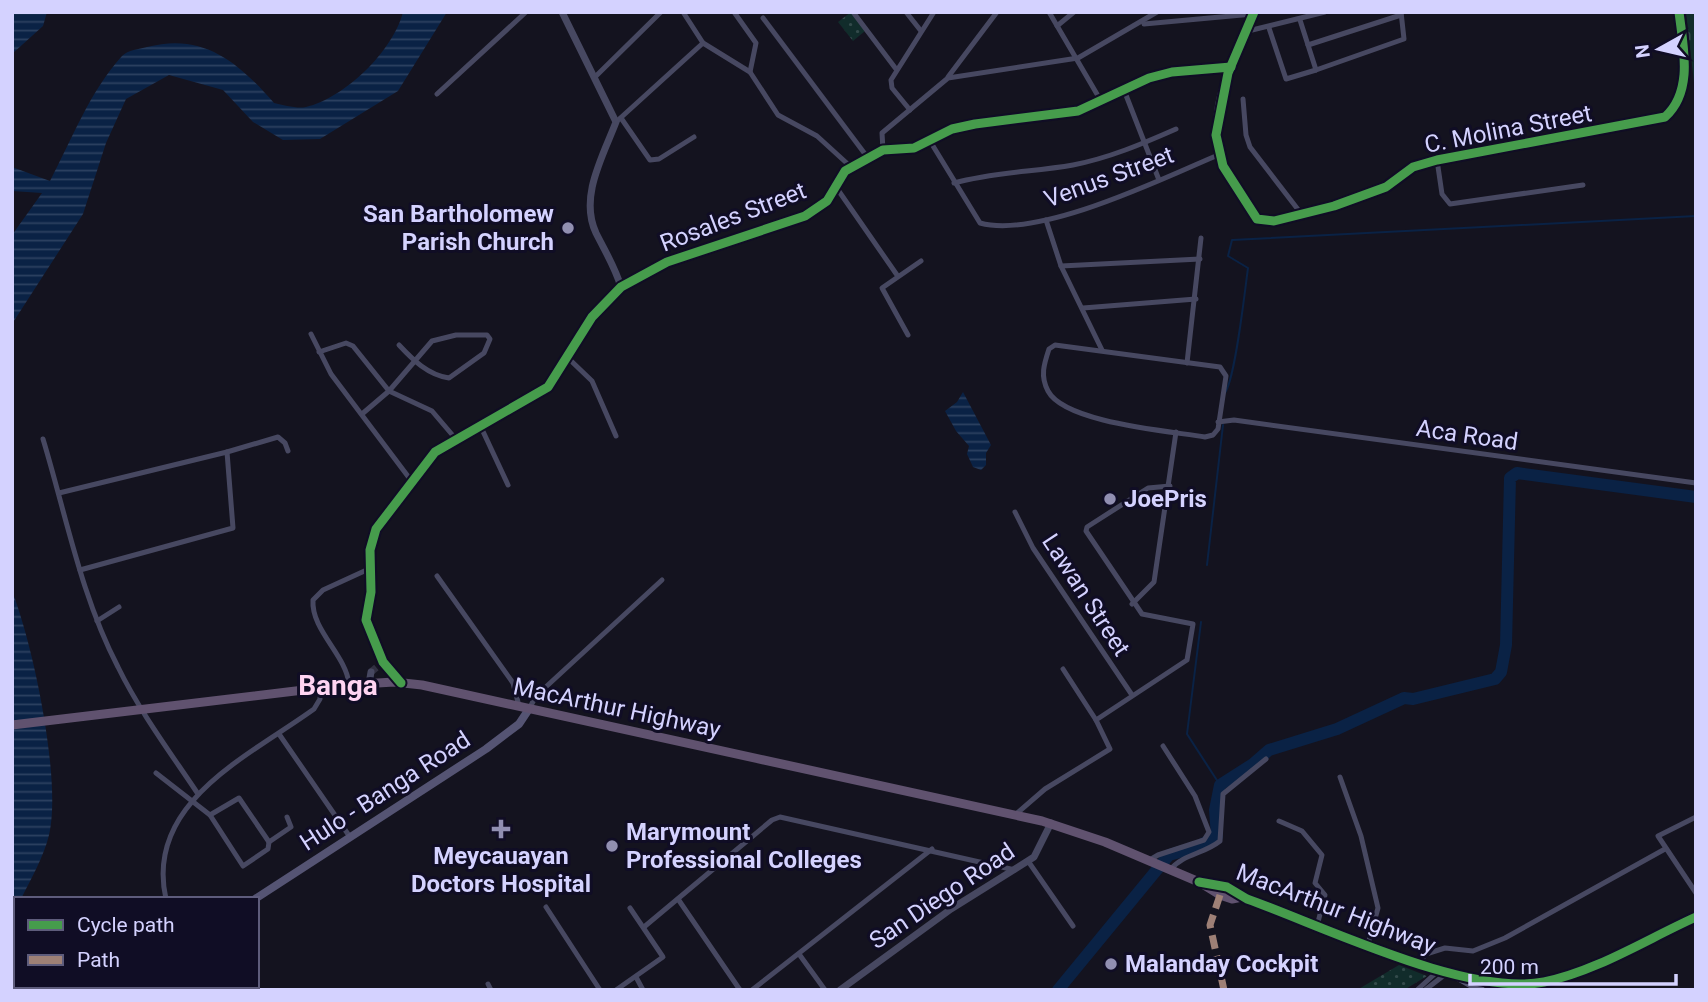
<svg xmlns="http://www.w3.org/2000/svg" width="1708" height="1002" viewBox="0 0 1708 1002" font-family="Roboto,sans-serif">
<defs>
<pattern id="grass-dots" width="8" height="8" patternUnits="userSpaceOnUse" patternTransform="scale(1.75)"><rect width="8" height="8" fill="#112c2b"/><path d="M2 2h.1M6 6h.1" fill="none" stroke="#334a4b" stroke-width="1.8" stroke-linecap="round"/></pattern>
<pattern id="cemetery-stones" width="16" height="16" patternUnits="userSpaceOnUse" patternTransform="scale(1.75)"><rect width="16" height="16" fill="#112c2b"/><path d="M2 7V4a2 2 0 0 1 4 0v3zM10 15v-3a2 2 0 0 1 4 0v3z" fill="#334a4b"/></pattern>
<pattern id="water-rules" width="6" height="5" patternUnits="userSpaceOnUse" patternTransform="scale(1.75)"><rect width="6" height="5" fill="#0a2245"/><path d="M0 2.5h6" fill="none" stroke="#2d4161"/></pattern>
</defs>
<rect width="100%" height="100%" fill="#14131f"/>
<g fill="url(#grass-dots)">
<polygon points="851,12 865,31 853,41 838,22"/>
<polygon points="1399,965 1427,976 1404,990 1357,990"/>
</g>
<polygon fill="url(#cemetery-stones)" points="1686,12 1696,12 1696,100"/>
<g fill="url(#water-rules)">
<polygon points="12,12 47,12 43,26 12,54"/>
<path d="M403,12H447L398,91L320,139L283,140L253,122L223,90L169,75L126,99L106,143L83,214L12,324V235L42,193L12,191V167L50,181C72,139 90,91 122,56C128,50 139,49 147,47C204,32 239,63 274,103C284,105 297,109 306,107C345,98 393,51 403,12Z"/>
<polygon points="963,392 991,445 986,453 986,465 981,470 973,467 967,454 969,446 956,431 945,411 957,402"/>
<path d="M12,591C33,644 62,781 49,835C44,856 31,879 21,899H16L12,908Z"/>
</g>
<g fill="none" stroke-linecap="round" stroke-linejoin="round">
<g stroke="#0a2245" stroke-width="2">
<path d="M1224,394C1235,383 1245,289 1248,268L1228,256L1232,240L1696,216"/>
<polyline points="1207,565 1223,425"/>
<polyline points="1201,622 1187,734 1220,785"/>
</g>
<polyline stroke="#0a2245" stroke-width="12" points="1058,990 1169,855 1197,847 1217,836 1215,810 1220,785 1253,764 1269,750 1337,729 1404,698 1413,699 1495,679 1501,672 1506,645 1510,478 1517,473 1696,497"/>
<polyline stroke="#313041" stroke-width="7" stroke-dasharray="7 3.5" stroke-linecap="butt" points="371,672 383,662"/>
<g stroke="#474861" stroke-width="5">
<polyline points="683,12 703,43 750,72"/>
<polyline points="734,12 756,43 750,72 778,115 817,136 851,167"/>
<polyline points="853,12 896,69"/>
<polyline points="906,12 921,31"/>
<polyline points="1049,12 1101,101"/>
<polyline points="763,18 868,158"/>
<polyline points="1300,20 1316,70 1404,39 1401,12"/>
<polyline points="1144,24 1253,14"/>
<polyline points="1057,26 1074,12"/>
<polyline points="1269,28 1286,79 1316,70"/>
<polyline points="1244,32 1325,12"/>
<polyline points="1308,45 1401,15"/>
<polyline points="1231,67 1254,12"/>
<polyline points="948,77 997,12"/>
<polyline points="594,78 661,12"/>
<polyline points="1124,90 1159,180"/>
<polyline points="437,94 526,12"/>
<polyline points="1243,99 1246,135 1250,147 1303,216"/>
<polyline points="910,110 892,88 891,80 934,12"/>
<polyline points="621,118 650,160 659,159 694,137"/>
<polyline points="616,122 703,43"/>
<path d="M930,141L980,223C1039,239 1162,179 1218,155"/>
<polyline points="883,150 882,133 948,78 1078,58 1157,12"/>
<polyline points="1437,160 1442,194 1450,204 1583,185"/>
<path d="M954,183C994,172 1033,172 1073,165C1109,158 1142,144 1176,129"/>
<polyline points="836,187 897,275"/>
<polyline points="1046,220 1061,266 1102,350"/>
<polyline points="1061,266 1200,259"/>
<polyline points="1083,308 1196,299"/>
<polyline points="311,334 331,374 413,483"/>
<polyline points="908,335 882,288 921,261"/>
<path d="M1055,345L1220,367L1226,376L1218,429L1213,435L1205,437C1170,431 1065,423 1048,391C1040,376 1044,364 1049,349Z"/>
<polyline points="319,352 346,343 353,346 389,391 432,411 455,438"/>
<polyline points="567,357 592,381 616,436"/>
<polyline points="1187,363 1201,238"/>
<path d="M362,414L389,391L432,341L456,335H487L490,339L484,353L449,378C428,375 413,360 399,345"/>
<polyline points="1218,422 1234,420 1696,483"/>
<polyline points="480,425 508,485"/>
<path d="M43,439C66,515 81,596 118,667C140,712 170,752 198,794"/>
<polyline points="227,452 278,437 285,443 288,451"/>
<polyline points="59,493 227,452 233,528 80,570"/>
<polyline points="1015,512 1033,548 1132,695"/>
<polyline points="437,576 513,683 519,706"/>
<polyline points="1132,604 1154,582 1176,432"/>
<polyline points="97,621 119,607"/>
<path d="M349,684C346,655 311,630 313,600L323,590L371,568"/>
<polyline points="529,709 536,696 662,580"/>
<polyline points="1096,720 1187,660 1193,624 1142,614 1086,531 1087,527 1148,488 1170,486"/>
<polyline points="279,734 350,837"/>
<polyline points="156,773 210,815 243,866 268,849 269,842 291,827 287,817"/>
<polyline points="1340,777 1361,836 1378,908 1368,944"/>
<polyline points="1016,814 1045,789 1110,749 1096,720 1063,669"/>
<polyline points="210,815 239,798 269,842"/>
<polyline points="1696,817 1658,836 1696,893"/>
<polyline points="1279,821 1302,831 1322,855 1315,883 1325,895 1317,926"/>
<polyline points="1028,861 1073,926"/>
<polyline points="1148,861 1158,855 1204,840 1209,832 1195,796 1163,746"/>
<path d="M1170,870C1183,854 1204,854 1220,841L1223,794L1266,759"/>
<path d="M166,899C144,803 249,756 314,709L320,699V688"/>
<polyline points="678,899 740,990"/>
<polyline points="546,907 600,990"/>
<polyline points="644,927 772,820 780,817 1015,870"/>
<polyline points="799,954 825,990"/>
<polyline points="1419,963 1426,954 1445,948 1473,951 1505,938 1665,849"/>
<polyline points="636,977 643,990"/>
<polyline points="488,984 491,990"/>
<polyline points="135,986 136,990"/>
<polyline points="616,990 663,957 630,908"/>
<polyline points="752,990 932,849"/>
<polyline points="1417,990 1438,971"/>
<polyline points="1425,990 1447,973"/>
</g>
<g stroke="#474861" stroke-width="7">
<path d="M562,12L616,122C603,156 579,197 596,233C605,251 615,267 621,287"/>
<path d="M382,660L366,620L371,592L370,550L380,523L435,452L548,387L592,317L621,287L667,262L805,216L827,201L845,171L883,150L914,148L952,129L975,124L1078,111L1149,78L1172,72L1231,67C1204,125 1217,166 1253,216C1273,233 1359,199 1384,187C1394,183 1402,175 1411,169C1418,165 1429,163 1437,160L1665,117C1694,91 1683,46 1679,12"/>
<polyline points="385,664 401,683"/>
<polyline points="369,684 371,672"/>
<polyline points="840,990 951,909 1034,857 1051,823"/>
</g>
<g stroke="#555473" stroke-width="8">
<polyline points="255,899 486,749 519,724 529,709"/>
<polyline points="1456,976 1481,990"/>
<polyline points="100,990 110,986"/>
</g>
<g stroke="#60526f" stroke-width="9">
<polyline points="12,725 345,685 394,682 422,685 1042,821 1105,842 1199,882 1220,895 1232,899 1242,897"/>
<path d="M1199,882L1227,887L1247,899C1323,926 1467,997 1544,982C1597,971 1647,939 1696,917"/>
</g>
<polyline stroke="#9e8076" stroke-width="7" stroke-dasharray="14 7" stroke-linecap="butt" points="1220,895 1210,925 1224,990"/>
<defs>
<g id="cycleway">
<path d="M1254,12L1228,73L1216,135L1223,166L1257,219L1274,221L1334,206L1386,187L1413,167L1437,160L1665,117C1694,91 1683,46 1679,12"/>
<polyline points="401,683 383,662 366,620 371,592 370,550 376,529 435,452 548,387 592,317 621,287 667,262 805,216 827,201 845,171 883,150 914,148 952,129 975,124 1078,111 1149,78 1172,72 1231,67"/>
<path d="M1199,882L1227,887L1247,899C1323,926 1467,997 1544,982C1597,971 1647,939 1696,917"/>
</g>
</defs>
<use href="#cycleway" stroke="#100d25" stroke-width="13"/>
<use href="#cycleway" stroke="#469c4c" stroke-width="9"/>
</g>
<g fill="#918fb1" stroke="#100d25" stroke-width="2.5">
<circle cx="568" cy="228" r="7"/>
<circle cx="1110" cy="499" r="7"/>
<path d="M497.5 818.5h7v7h7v7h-7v7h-7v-7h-7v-7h7z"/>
<circle cx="612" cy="846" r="7"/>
<circle cx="1111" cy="964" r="7"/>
</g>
<g text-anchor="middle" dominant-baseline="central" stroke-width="6" stroke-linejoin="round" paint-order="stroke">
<g font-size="24" fill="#d4d2ff" stroke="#100d25">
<text transform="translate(1508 129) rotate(-11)">C. Molina Street</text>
<text transform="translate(1109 177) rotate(-20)">Venus Street</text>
<text transform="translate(733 217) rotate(-21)">Rosales Street</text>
<text transform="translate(1467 435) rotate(8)">Aca Road</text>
<text transform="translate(1086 595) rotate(57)">Lawan Street</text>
<text transform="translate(617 708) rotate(12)">MacArthur Highway</text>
<text transform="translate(385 791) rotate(-33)">Hulo - Banga Road</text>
<text transform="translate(942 896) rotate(-34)">San Diego Road</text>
<text transform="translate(1336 909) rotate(21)">MacArthur Highway</text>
</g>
<g font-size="24" font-weight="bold" fill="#d4d2ff" stroke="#100d25" text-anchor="start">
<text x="554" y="214" text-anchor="end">San Bartholomew<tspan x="554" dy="28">Parish Church</tspan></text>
<text x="1124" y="499">JoePris</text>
<text x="626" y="832">Marymount<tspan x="626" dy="28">Professional Colleges</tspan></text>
<text x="501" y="856" text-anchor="middle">Meycauayan<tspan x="501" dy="28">Doctors Hospital</tspan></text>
<text x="1125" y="964">Malanday Cockpit</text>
</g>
<g font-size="28" font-weight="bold" fill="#ffd4f2" stroke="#100d25">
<text x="338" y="685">Banga</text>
</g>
</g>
<rect width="1708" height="1002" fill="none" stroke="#d4d2ff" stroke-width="28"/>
<rect x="14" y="897" width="245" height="91" fill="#100d25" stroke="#5e5c7c" stroke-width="2"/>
<rect x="28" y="920" width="35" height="10" fill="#469c4c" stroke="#5e5c7c" stroke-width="2"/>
<text x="77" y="932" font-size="21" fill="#d4d2ff">Cycle path</text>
<rect x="28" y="955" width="35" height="10" fill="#9e8076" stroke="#5e5c7c" stroke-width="2"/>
<text x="77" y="967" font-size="21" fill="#d4d2ff">Path</text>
<g transform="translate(1659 49) rotate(262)" stroke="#100d25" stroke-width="5" paint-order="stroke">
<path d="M0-5L12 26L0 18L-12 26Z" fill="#d4d2ff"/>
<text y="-10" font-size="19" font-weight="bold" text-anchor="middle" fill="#d4d2ff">N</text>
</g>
<path d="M1470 974v10h206v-10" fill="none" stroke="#d4d2ff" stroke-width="3.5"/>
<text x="1480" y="974" font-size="21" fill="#d4d2ff" stroke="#100d25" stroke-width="5" paint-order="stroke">200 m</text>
</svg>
